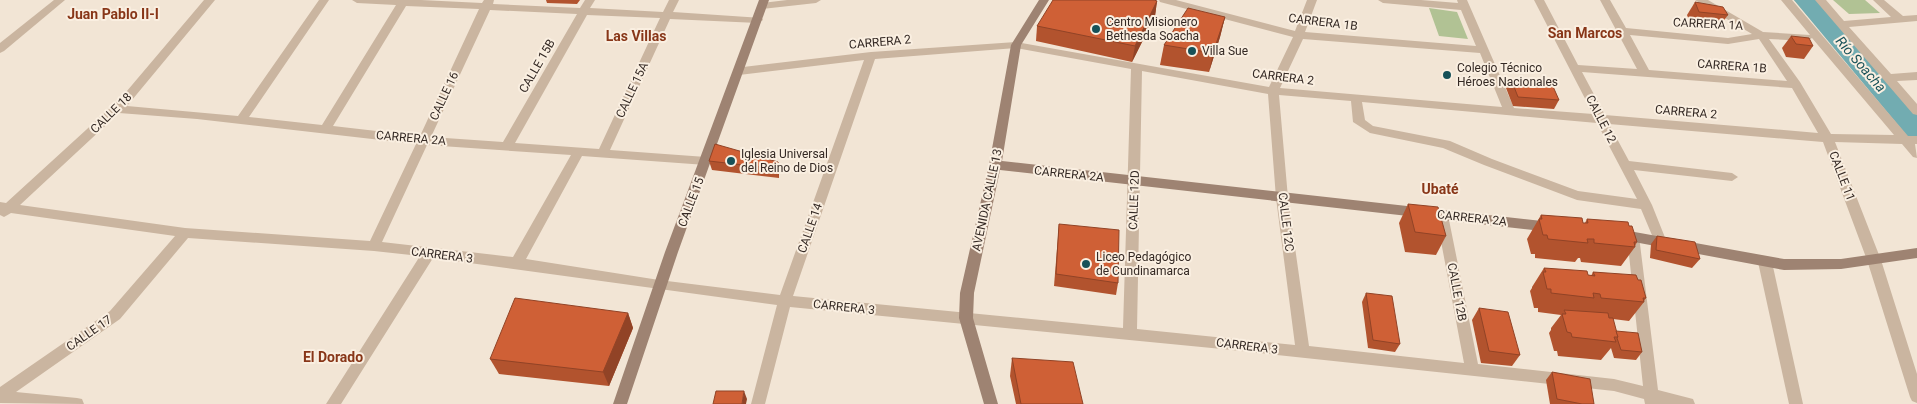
<svg xmlns="http://www.w3.org/2000/svg" width="1917" height="404" viewBox="0 0 1917 404" font-family="Roboto,sans-serif">
<rect width="100%" height="100%" fill="#f2e5d5"/>
<g fill="#b1c294">
<polygon points="1794,0 1815,0 1917,118 1917,142"/>
<polygon points="1833,0 1865,0 1880,13 1849,14"/>
<polygon points="1429,8 1457,12 1468,39 1439,36"/>
</g>
<g fill="none" stroke-linecap="round" stroke-linejoin="round">
<polygon fill="#72acb1" fill-rule="evenodd" points="1794,0 1820,0 1917,111 1917,139 1907,136"/>
<g fill="#cab5a0" fill-rule="evenodd">
<polygon points="54,0 65,0 4,51 0,53 0,43"/>
<path d="M204,0H215L127,106L238,116L319,0H329L249,117L322,125L396,5L357,3L352,0H421L482,3L484,0H494L493,4L580,8L585,0H595L590,8L663,12L669,0H679L673,12L762,18L763,20L758,23L670,19L610,150L706,157L712,161L710,164L706,165L582,156L526,259L659,280L780,295L864,60L739,75L735,74L733,71L735,68L871,52L1016,42L1269,87L1293,37L1160,2L1159,0H1176L1295,31L1307,0H1317L1305,32L1476,46L1461,10L1383,3L1378,0H1421L1458,3L1457,0H1467L1514,108L1593,114L1534,0H1544L1578,65L1637,69L1600,0H1610L1626,28L1728,38L1752,34L1695,0H1708L1763,32L1810,35L1781,0H1792L1908,136H1917V144H1915L1917,158L1913,157L1902,144L1835,142L1881,260L1917,374V403L1912,401L1910,397L1867,260L1823,142L1609,124L1629,161L1732,173L1738,177L1732,181L1634,170L1652,205L1666,240L1665,243H1655L1654,240L1641,209L1577,200L1484,165L1443,148L1370,133L1353,122L1351,101L1279,95L1288,198L1309,346L1464,363L1436,215L1438,212H1446L1448,215L1478,364L1614,379L1643,386L1627,236L1628,233H1638L1639,236L1658,390L1693,399L1695,404H1645L1644,399L1614,391L1222,349L790,307L765,404H751L777,305L433,258L341,404H326L420,256L374,251L188,238L120,319L16,392L77,398L82,399L84,404L0,403V387L110,311L175,236L11,213L4,217L0,215V202L6,203L121,98ZM406,6L479,9L420,136L333,126ZM490,10L577,14L503,142L431,137ZM587,15L660,18L599,149L515,143ZM1630,35L1728,44L1759,39L1787,81L1649,70ZM1812,38L1894,135L1831,134L1800,82L1769,39L1807,41ZM1303,39L1480,53L1502,107L1280,88ZM1016,48L1131,69L1123,328L793,296L875,59ZM1142,71L1268,94L1276,198L1295,345L1137,329ZM1582,72L1792,88L1818,133L1605,115ZM1362,102L1597,123L1637,199L1578,191L1492,159L1450,141L1373,126L1365,120ZM119,113L197,119L416,144L370,241L185,228L20,205ZM427,145L571,155L513,257L382,242Z"/>
<polygon points="787,0 821,0 816,3 762,9 757,6 762,3"/>
<polygon points="1815,0 1826,0 1844,21 1891,17 1873,0 1884,0 1903,16 1917,15 1917,21 1849,27 1891,74 1917,72 1917,80 1897,81 1917,104 1917,115 1913,114"/>
<polygon points="1765,257 1770,258 1772,262 1803,404 1789,404 1758,262 1760,258"/>
</g>
<g fill="#9e8372" fill-rule="evenodd">
<polygon points="759,0 769,0 678,252 627,404 613,404 665,252"/>
<polygon points="1039,0 1049,0 1021,45 1002,161 1551,222 1556,224 1557,227 1556,230 1551,232 1000,170 974,293 973,318 998,404 984,404 959,318 960,293 989,165 1011,45"/>
<polygon points="1618,229 1784,259 1841,259 1917,248 1917,258 1841,269 1784,270 1618,239 1613,237 1612,234 1613,231"/>
</g>
</g>
<g fill="#b2532e">
<polygon points="546,0 580,0 577,4 547,3"/>
<polygon points="1157,1 1155,16 1132,62 1036,41 1037,26"/>
<polygon points="1695,2 1728,15 1719,27 1691,25 1687,15"/>
<polygon points="1225,17 1220,37 1209,72 1160,65 1164,45"/>
<polygon points="1791,36 1813,46 1804,59 1786,57 1782,48"/>
<polygon points="1511,79 1559,100 1554,109 1513,106 1506,88"/>
<polygon points="709,161 778,162 779,171 779,178 712,170"/>
<polygon points="1408,204 1446,236 1436,255 1405,252 1399,223"/>
<polygon points="1541,215 1583,223 1585,223 1587,219 1629,226 1637,242 1635,246 1635,247 1621,266 1581,262 1580,258 1578,258 1575,262 1535,258 1535,254 1531,254 1527,239"/>
<polygon points="1059,224 1118,283 1116,295 1054,286"/>
<polygon points="1657,236 1700,259 1692,268 1650,258 1651,244"/>
<polygon points="1544,268 1588,275 1591,276 1593,272 1638,280 1646,298 1644,301 1644,302 1629,321 1613,319 1616,331 1642,352 1636,360 1614,358 1611,348 1601,360 1558,356 1557,351 1554,351 1549,333 1551,330 1551,328 1561,315 1538,312 1538,308 1534,308 1530,291 1532,288 1532,287"/>
<polygon points="1366,293 1400,344 1395,352 1368,348 1362,302"/>
<polygon points="1479,308 1520,355 1512,366 1481,363 1472,320"/>
<polygon points="628,313 633,328 609,386 499,374 490,359"/>
<polygon points="1012,358 1083,404 1016,404 1010,376"/>
<polygon points="1552,372 1594,404 1550,404 1546,380"/>
</g>
<g fill="#914326">
<polygon points="1157,1 1155,16 1132,62 1135,46"/>
<polygon points="1225,17 1220,37 1209,72 1213,53"/>
<polygon points="778,162 779,171 779,178 778,169"/>
<polygon points="628,313 633,328 609,386 603,372"/>
<polygon points="744,391 747,399 746,404 742,404"/>
</g>
<g fill="#cf6036" stroke="#914326">
<polygon points="1053,0 1154,0 1157,1 1135,46 1037,26"/>
<polygon points="1695,2 1723,7 1728,15 1699,12"/>
<polygon points="1188,8 1225,17 1213,53 1164,45"/>
<polygon points="1791,36 1809,38 1813,46 1796,44"/>
<polygon points="1511,79 1551,82 1559,100 1518,97"/>
<polygon points="715,144 778,162 778,169 709,161"/>
<polygon points="1408,204 1438,207 1446,236 1415,232"/>
<polygon points="1541,215 1582,218 1583,223 1588,223 1587,219 1628,222 1629,226 1632,226 1637,242 1634,242 1635,247 1594,243 1594,239 1587,239 1588,243 1548,239 1547,235 1543,235 1539,219 1542,219"/>
<polygon points="1059,224 1119,230 1118,283 1056,274"/>
<polygon points="1657,236 1695,242 1700,259 1656,250"/>
<polygon points="1544,268 1587,271 1588,275 1595,276 1593,272 1636,275 1638,280 1641,280 1646,298 1643,298 1644,302 1601,298 1600,294 1593,293 1594,298 1551,293 1551,289 1547,289 1543,272 1546,272"/>
<polygon points="1366,293 1392,296 1400,344 1373,340"/>
<polygon points="515,298 628,313 603,372 490,359"/>
<polygon points="1479,308 1508,312 1520,355 1489,351"/>
<polygon points="1564,310 1608,313 1609,318 1613,318 1618,337 1614,337 1616,342 1572,337 1571,333 1567,332 1562,314 1566,314"/>
<polygon points="1616,331 1638,333 1642,352 1621,350 1617,338 1618,337"/>
<polygon points="1012,358 1073,362 1083,404 1021,404"/>
<polygon points="1552,372 1590,379 1594,404 1582,404 1557,399"/>
<polygon points="716,391 744,391 742,404 713,404"/>
</g>
<g fill="#175158" stroke="#faefe1" stroke-width="2">
<circle cx="1096" cy="29" r="5"/>
<circle cx="1192" cy="51" r="5"/>
<circle cx="1447" cy="75" r="5"/>
<circle cx="731" cy="161" r="5"/>
<circle cx="1086" cy="264" r="5"/>
</g>
<g text-anchor="middle" dominant-baseline="central" stroke-width="4" stroke-linejoin="round" paint-order="stroke">
<g font-size="12" fill="#342924" stroke="#faefe1" text-anchor="start">
<text x="1106" y="22">Centro Misionero<tspan x="1106" dy="14">Bethesda Soacha</tspan></text>
<text x="1202" y="51">Villa Sue</text>
<text x="1457" y="68">Colegio Técnico<tspan x="1457" dy="14">Héroes Nacionales</tspan></text>
<text x="741" y="154">Iglesia Universal<tspan x="741" dy="14">del Reino de Dios</tspan></text>
<text x="1096" y="257">Liceo Pedagógico<tspan x="1096" dy="14">de Cundinamarca</tspan></text>
</g>
<g font-size="12" fill="#342924" stroke="#faefe1">
<text transform="translate(1323 22) rotate(7)">CARRERA 1B</text>
<text transform="translate(1708 24) rotate(3)">CARRERA 1A</text>
<text transform="translate(880 42) rotate(-5)">CARRERA 2</text>
<text transform="translate(537 66) rotate(-60)">CALLE 15B</text>
<text transform="translate(1732 66) rotate(4)">CARRERA 1B</text>
<text transform="translate(1283 77) rotate(7)">CARRERA 2</text>
<text transform="translate(632 90) rotate(-65)">CALLE 15A</text>
<text transform="translate(444 96) rotate(-65)">CALLE 16</text>
<text transform="translate(1686 112) rotate(5)">CARRERA 2</text>
<text transform="translate(111 113) rotate(-44)">CALLE 18</text>
<text transform="translate(1601 119) rotate(63)">CALLE 12</text>
<text transform="translate(411 138) rotate(5)">CARRERA 2A</text>
<text transform="translate(1069 174) rotate(6)">CARRERA 2A</text>
<text transform="translate(1842 176) rotate(69)">CALLE 11</text>
<text transform="translate(987 200) rotate(-78)">AVENIDA CALLE 13</text>
<text transform="translate(1134 200) rotate(-88)">CALLE 12D</text>
<text transform="translate(691 202) rotate(-69)">CALLE 15</text>
<text transform="translate(1472 218) rotate(6)">CARRERA 2A</text>
<text transform="translate(1286 222) rotate(83)">CALLE 12C</text>
<text transform="translate(810 228) rotate(-71)">CALLE 14</text>
<text transform="translate(442 255) rotate(7)">CARRERA 3</text>
<text transform="translate(1457 292) rotate(79)">CALLE 12B</text>
<text transform="translate(844 307) rotate(6)">CARRERA 3</text>
<text transform="translate(89 333) rotate(-35)">CALLE 17</text>
<text transform="translate(1247 346) rotate(7)">CARRERA 3</text>
</g>
<g font-size="14" font-weight="bold" fill="#883618" stroke="#faefe1">
<text x="113" y="14">Juan Pablo II-I</text>
<text x="1585" y="33">San Marcos</text>
<text x="636" y="36">Las Villas</text>
<text x="1440" y="189">Ubaté</text>
<text x="333" y="357">El Dorado</text>
</g>
<g font-size="14" font-style="italic" fill="#175158" stroke="#faefe1">
<text transform="translate(1861 64) rotate(49)">Río Soacha</text>
</g>
</g>
</svg>
